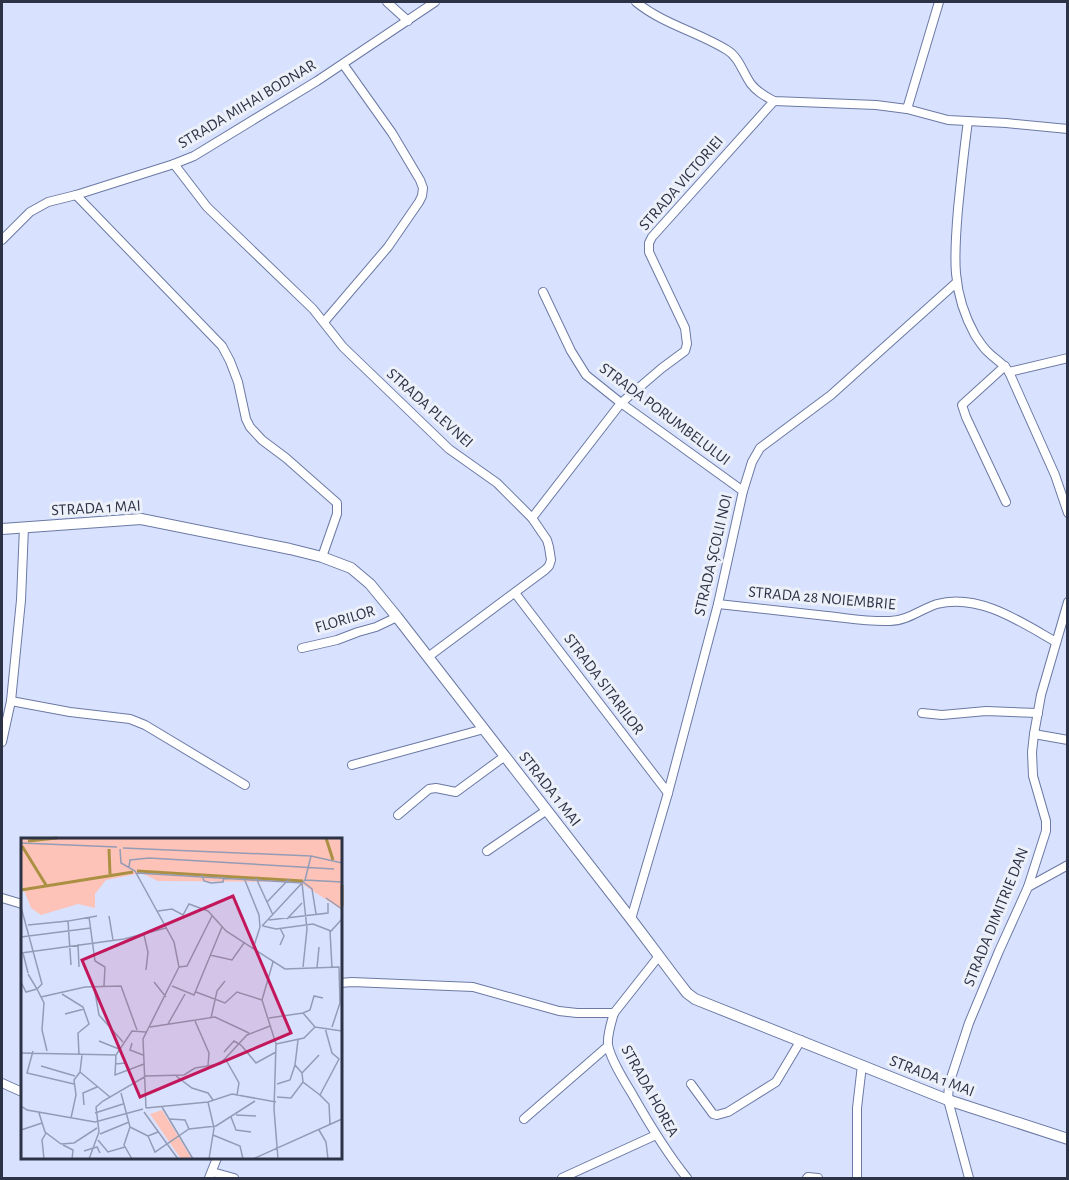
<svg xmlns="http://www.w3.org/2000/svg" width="1069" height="1180" viewBox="0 0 1069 1180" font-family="'Alegreya Sans',sans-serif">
<rect width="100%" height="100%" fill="#d8e2ff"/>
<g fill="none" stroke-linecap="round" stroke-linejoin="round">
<defs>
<g id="minor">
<polyline points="387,2 408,21"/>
<path d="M636,2C663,24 698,32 727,50C739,57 743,73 751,84C757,92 765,96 774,101L876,105L907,109L948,120L1006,123L1068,129"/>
<polyline points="907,109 939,2"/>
<path d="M968,121C964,150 961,179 958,209C954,256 951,292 975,335C979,341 983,348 989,353C996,360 1004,364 1009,372L1055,475L1068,513"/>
<polyline points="174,164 207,207 313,309 343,347 449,449 497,483 532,518 547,540 549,547 551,560 549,566 545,570 428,657"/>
<polyline points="76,195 222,346 230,361 238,382 246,419 250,427 262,440 286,458 337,503 337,514 322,557"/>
<polyline points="2,240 30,212 48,202 76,195 174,164 194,156 317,81 435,2"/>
<polyline points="543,292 571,351 586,375 621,403 743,491"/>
<polyline points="324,322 388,247 419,202 422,196 423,188 420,180 392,133 343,64"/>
<polyline points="1005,366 962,405 966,417 1006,502"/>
<polyline points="1009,372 1068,358"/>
<polyline points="532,518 621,403 662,368 685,351 687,344 685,328 649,252 649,243 652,237 774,101"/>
<polyline points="515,593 668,793"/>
<path d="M718,604C754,608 790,612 827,616C847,618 869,622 890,621C907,621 921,609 937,604C979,593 1021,622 1056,642"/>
<polyline points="302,648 337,640 358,632 376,627 397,617"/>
<polyline points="11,701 70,712 130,719 145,725 245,785"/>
<polyline points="922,713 942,715 986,711 1038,713"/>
<polyline points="1034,734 1068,740"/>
<polyline points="2,742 11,701 21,600 24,527"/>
<polyline points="352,765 484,729"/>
<polyline points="398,815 429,789 436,788 456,792 505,756"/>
<polyline points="487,851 547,810"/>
<polyline points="1028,887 1068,865"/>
<polyline points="2,898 22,904"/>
<polyline points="631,919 668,793 718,604 743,491 752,462 760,448 831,395 957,282"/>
<path d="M659,956L614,1013C611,1023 607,1035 608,1045C610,1057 624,1081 631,1092C648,1122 665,1151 687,1178"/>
<polyline points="340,983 352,982 473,987 559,1011 577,1013 614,1013"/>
<polyline points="2,1083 22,1092"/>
<polyline points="691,1084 713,1114 717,1115 728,1112 776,1082 801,1040"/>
<polyline points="524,1119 608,1046"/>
<polyline points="212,1172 234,1178"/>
<polyline points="209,1178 217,1158"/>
<polyline points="562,1178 656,1135"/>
<polyline points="807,1178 808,1177 818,1178"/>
<polyline points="857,1178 857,1108 862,1065"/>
<polyline points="969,1178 948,1100 949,1084 969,1023 999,951 1028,887 1046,831 1046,821 1033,776 1032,752 1034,734 1041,695 1068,602"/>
</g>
<polyline id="secondary" points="2,529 141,519 290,549 322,557 351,568 370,584 397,617 631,919 677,980 687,993 695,999 948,1100 1068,1139"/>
</defs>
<use href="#minor" stroke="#6b79a4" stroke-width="10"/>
<use href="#secondary" stroke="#6b79a4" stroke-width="12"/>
<use href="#minor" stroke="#fff" stroke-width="8"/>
<use href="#secondary" stroke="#fff" stroke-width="10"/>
</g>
<g text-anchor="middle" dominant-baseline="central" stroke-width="6" stroke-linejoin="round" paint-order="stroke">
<g font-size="16" fill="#2d3346" stroke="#ecf0f9">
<text transform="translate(247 104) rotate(-31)">STRADA MIHAI BODNAR</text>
<text transform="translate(681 183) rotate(-49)">STRADA VICTORIEI</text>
<text transform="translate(430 408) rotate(42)">STRADA PLEVNEI</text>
<text transform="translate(665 414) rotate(37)">STRADA PORUMBELULUI</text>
<text transform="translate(96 508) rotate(-3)">STRADA 1 MAI</text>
<text transform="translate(713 555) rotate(-77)">STRADA ȘCOLII NOI</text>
<text transform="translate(822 598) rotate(5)">STRADA 28 NOIEMBRIE</text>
<text transform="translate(345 619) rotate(-17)">FLORILOR</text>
<text transform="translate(604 684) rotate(53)">STRADA SITARILOR</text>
<text transform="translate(550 789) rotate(52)">STRADA 1 MAI</text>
<text transform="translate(996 917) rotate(-68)">STRADA DIMITRIE DAN</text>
<text transform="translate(932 1076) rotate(21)">STRADA 1 MAI</text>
<text transform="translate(650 1091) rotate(61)">STRADA HOREA</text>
</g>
</g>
<g transform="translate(21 838)">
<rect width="321" height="321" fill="#d8e2ff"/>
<path d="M0,0H321V72L278,44L137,43L120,35L85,42L74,56V70L57,66L20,77L10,70L0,45ZM141,272L171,321H160L129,276Z" fill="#fec3b8"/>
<path fill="none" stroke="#ab9043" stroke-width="3" d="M305,0L312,22M7,3L36,0M1,8L25,47M88,11L89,36M116,33L282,43M321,47V68M0,52L112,34"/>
<path fill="none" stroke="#949cb5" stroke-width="1.5" d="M0,5L96,9M102,10L290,18L321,25M99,11L100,25L114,33L153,104L158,129L122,201L125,270M290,18L284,42L321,44M108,29L109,22L128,20L313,31M116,35L281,45L284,42M181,37L183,43L190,45L202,44L203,39M223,40L238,77L239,89L232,111M235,40L252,77M282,44L291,51L295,76M281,45L286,91L282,129M305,60L321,71M246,64L268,41M0,69L21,146L16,151L23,165L21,192L26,213M137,73L151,71L162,77L168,66L187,73L205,93L264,131L318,129L319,165L311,189M88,78L92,102M68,79L74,123L84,129L83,148M266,81L281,65M248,82L307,75V65M7,87L47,83M241,88L281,45M242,88L255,91L292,86L310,93L321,81M309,93L311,130M123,97L127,114L125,132M0,99L70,90M57,106L58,129M259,107L263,98L259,90M0,115L103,101L145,90M2,115L7,135M189,117L211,122L223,105M252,124L241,162L255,206L253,272M50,127L47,83L76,78M158,129L166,128L191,78M296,130L298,109M0,144L5,154L16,151L7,136M133,144L145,159M151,148L173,157L201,89M73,149L78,177L102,204M175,154L204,165L216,154L241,162M41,156L62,169L68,186L57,195L58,217M20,159L64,149L100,148L116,192M282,175L294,189M44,176L63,171M190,180L196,153L204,143M248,180L282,175L289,172L293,158L302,160M174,183L188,215L187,228M147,186L164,156M129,189L194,179L228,195M304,190L311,215L318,221L299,257L308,266L309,286M277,202L274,227L281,235L282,244L299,257M78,203L98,211M111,205L109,212L122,217M255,206L283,200L294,189L321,193M220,207L235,225L255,214M12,213L6,235L53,246M203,214L213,203L220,207M0,215L95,217L111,193L125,194M61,217L59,234L89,259M95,217L94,237L123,226M205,222L218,245L216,257M94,226L105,225L107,232M20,228L54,238M281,235L298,217M155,238L171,250L187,255L192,262M256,246L269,242L274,227M100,255L109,289L103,307L111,321M256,259L270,260L282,244M187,264L193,290L188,321M63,267L62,255L76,249M0,268L6,272L74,284L122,271M141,269L172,321M125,270L187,264L211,256L255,264M253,271L257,321M123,274L157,321M18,275L24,294L40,306M74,275L102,266M215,277L235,278M210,279L215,292L230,294M50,280L55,257L53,242L59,234M149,281L164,282L168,291M109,289L127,298M0,292L21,285M298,292L305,304L307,321M137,294L127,298L134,314L168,291L195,288L234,263M79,296L108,284M192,297L219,308L222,321M77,302L87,314L104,309M40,306L53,305L76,290M42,307L52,312L51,321M63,313L76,309L79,315M23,321L21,302L25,295M68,321L78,294L75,269L82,263L125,238L163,237L174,230L199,226L226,197L249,188M232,321L321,281"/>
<path fill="#c2185b" fill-opacity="0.15" stroke="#c2185b" stroke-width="3" d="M212,58L270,195L119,259L61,122Z"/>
<rect width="321" height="321" fill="none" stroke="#2d3346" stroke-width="3"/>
</g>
<rect width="1069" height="1180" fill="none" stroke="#2d3346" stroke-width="6"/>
</svg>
